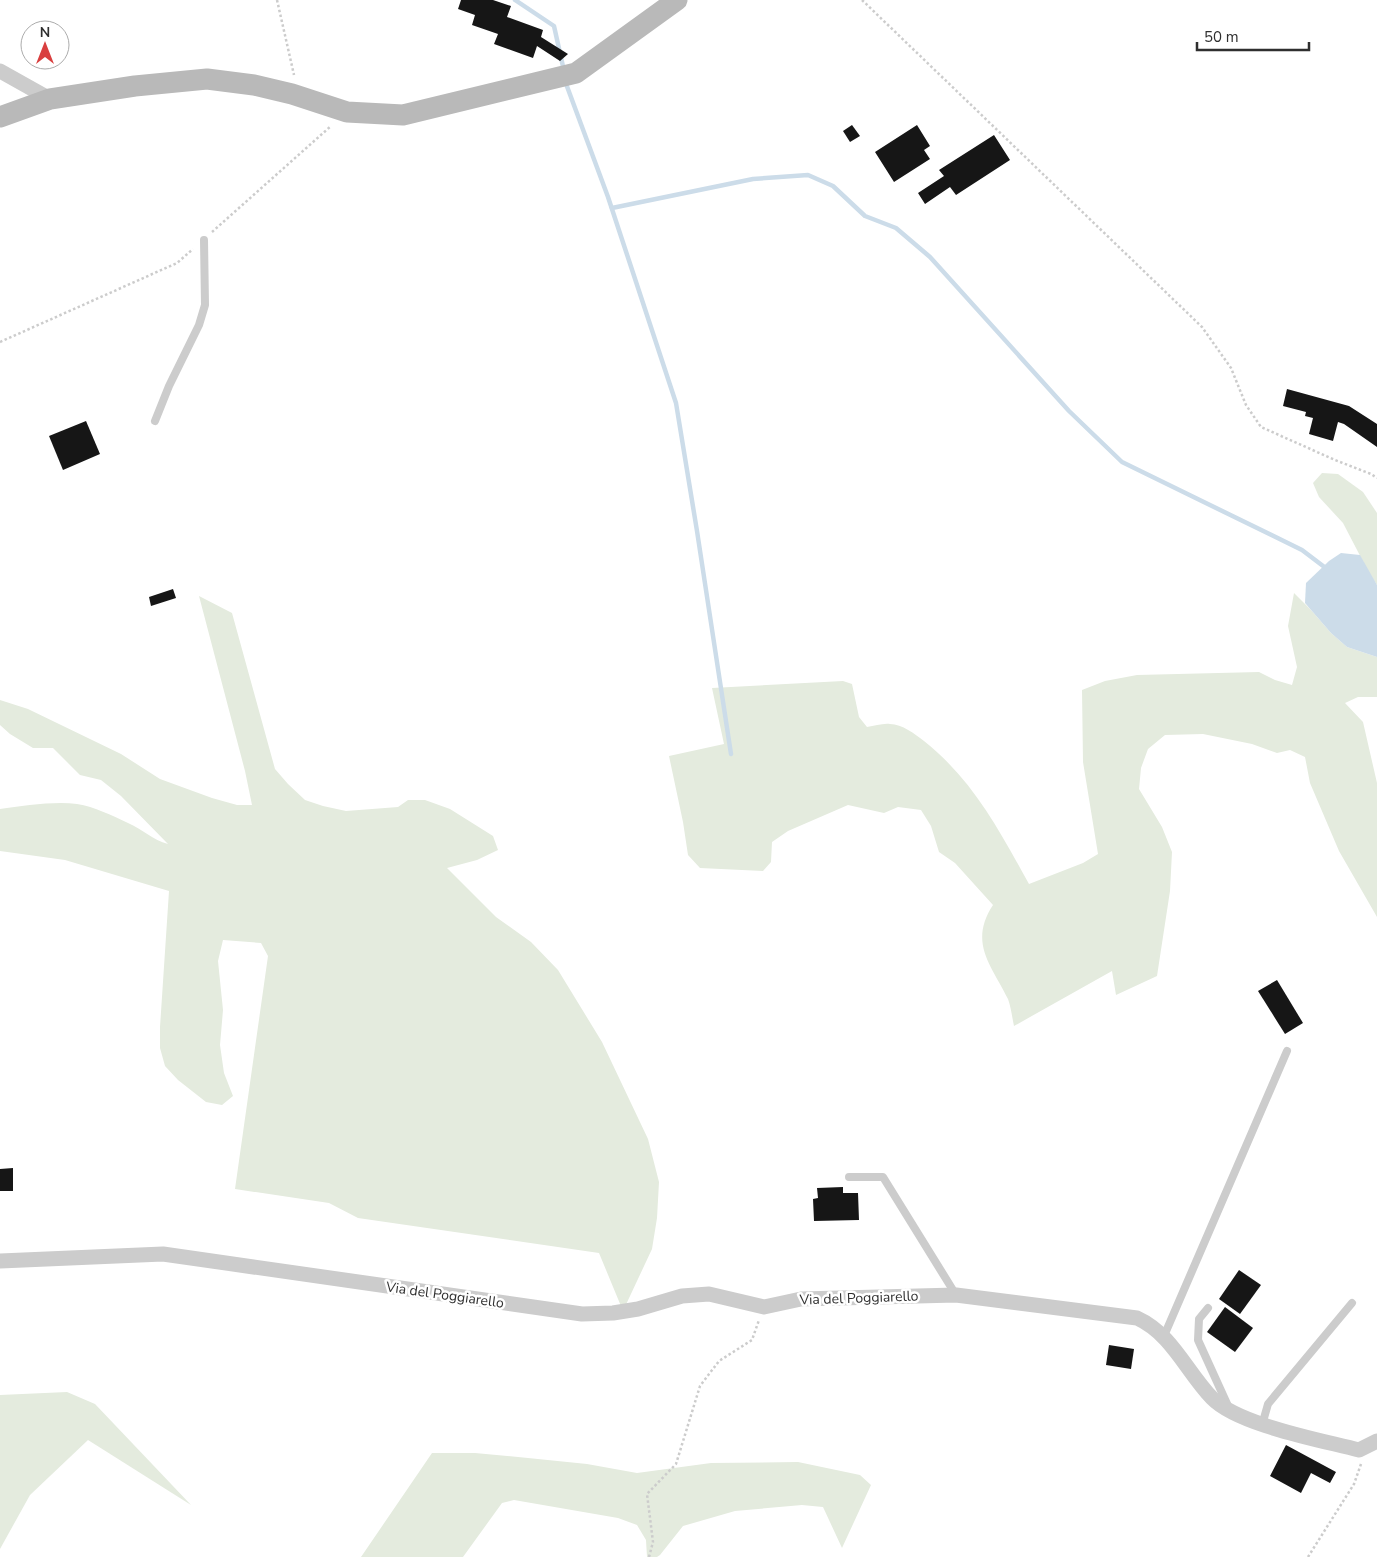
<svg xmlns="http://www.w3.org/2000/svg" width="1377" height="1557" viewBox="0 0 1377 1557" font-family="'Nunito Sans',sans-serif">
<rect width="100%" height="100%" fill="#fff"/>
<g fill="#e4ebde">
<polygon points="1322,473 1338,474 1363,492 1377,513 1377,585 1368,571 1343,523 1319,497 1313,483"/>
<path d="M1294,593L1311,610L1331,633L1347,647L1377,657V697H1358L1345,703L1363,722L1377,783V917L1339,851L1310,783L1305,757L1290,750L1277,753L1252,744L1203,734L1165,735L1148,749L1141,768L1139,789L1162,827L1172,852L1170,891L1157,976L1116,995L1112,971L1014,1026C1012,1017 1011,1007 1008,999C992,966 968,943 993,905L955,863L939,852L931,826L921,810L898,807L884,813L848,805L788,831L772,842L771,862L763,871L700,868L688,855L683,822L669,756L724,744L712,688L843,681L852,684L859,717L867,727C875,726 883,723 890,724C902,724 915,734 924,741C973,780 999,830 1029,884L1083,863L1098,854L1083,762L1082,690L1105,681L1137,675L1259,672L1275,680L1292,685L1297,667L1288,626Z"/>
<path d="M199,596L232,613L275,769L288,784L305,800L323,806L346,811L398,807L408,800H425L450,809L493,836L498,850L477,860L447,868L496,917L531,942L558,970L602,1042L648,1139L659,1182L657,1218L652,1249L623,1311L599,1253L358,1218L329,1203L235,1189L268,956L261,943L223,940L218,961L223,1010L220,1045L224,1073L233,1096L222,1105L206,1102L178,1080L165,1066L160,1048V1027L169,891L65,860L0,851V809C23,806 54,801 77,804C95,807 111,815 128,823C142,829 153,840 168,844L121,796L101,780L80,775L53,748H33L10,734L0,725V700L28,709L121,754L160,779L212,798L237,805H252L245,771Z"/>
<polygon points="67,1392 95,1404 191,1505 88,1440 30,1495 0,1549 0,1395"/>
<polygon points="432,1453 475,1453 528,1458 587,1464 637,1473 711,1463 798,1462 860,1475 871,1485 842,1548 823,1507 802,1505 735,1511 683,1526 660,1555 657,1557 647,1557 646,1540 637,1525 618,1518 514,1500 502,1503 463,1557 361,1557"/>
</g>
<polygon fill="#ccdce9" points="1341,553 1360,555 1377,585 1377,657 1347,647 1331,633 1305,603 1306,583 1329,561"/>
<g fill="none" stroke-linecap="round" stroke-linejoin="round">
<g stroke="#ccdce9" stroke-width="4.5">
<polyline points="515,0 554,26 564,71"/>
<polyline points="565,81 608,197 676,403 697,531 731,754"/>
<polyline points="612,208 753,179 808,175 833,186 865,216 896,228 930,257 1069,411 1122,462 1302,550 1327,569"/>
</g>
</g>
<g fill="#161616">
<polygon points="461,0 493,0 511,6 507,17 543,30 541,37 568,54 560,61 537,46 533,58 494,44 498,34 472,25 475,15 458,9"/>
<polygon points="852,125 860,136 850,142 843,131"/>
<polygon points="917,125 930,146 924,150 930,159 894,182 875,152"/>
<polygon points="994,135 1010,160 956,195 950,187 925,204 918,193 944,176 939,170"/>
<polygon points="1287,389 1349,406 1377,424 1377,447 1344,424 1338,422 1333,441 1309,434 1313,418 1305,416 1306,412 1283,406"/>
<polygon points="86,421 100,454 63,470 49,436"/>
<polygon points="173,589 176,598 151,606 149,597"/>
<polygon points="1277,980 1303,1023 1285,1034 1258,991"/>
<polygon points="13,1168 13,1191 0,1191 0,1169"/>
<polygon points="843,1187 843,1193 858,1193 859,1220 814,1221 813,1199 818,1198 817,1188"/>
<polygon points="1239,1270 1261,1285 1240,1314 1219,1299"/>
<polygon points="1225,1307 1253,1328 1235,1352 1207,1332"/>
<polygon points="1109,1345 1134,1349 1131,1369 1106,1365"/>
<polygon points="1286,1445 1336,1472 1330,1483 1311,1473 1301,1493 1270,1476"/>
</g>
<g fill="none" stroke-linecap="round" stroke-linejoin="round">
<g stroke="#ccc" stroke-width="2.5" stroke-dasharray="2.5 2.5" stroke-linecap="butt">
<polyline points="277,0 294,75"/>
<polyline points="862,0 1202,327 1231,368 1246,405 1261,427 1335,460 1371,474 1377,478"/>
<polyline points="212,232 331,126"/>
<polyline points="0,342 177,263 193,249"/>
<polyline points="649,1557 653,1542 647,1494 676,1464 700,1386 719,1361 752,1340 759,1320"/>
<polyline points="1308,1557 1354,1484 1361,1464"/>
</g>
<g stroke="#ccc" stroke-width="8">
<polyline points="155,421 169,386 199,325 205,305 204,240"/>
<polyline points="849,1177 883,1177 956,1295"/>
<polyline points="1208,1308 1199,1319 1198,1340 1228,1406"/>
<polyline points="1164,1336 1287,1051"/>
<polyline points="1262,1425 1268,1404 1352,1303"/>
</g>
<g stroke="#ccc" stroke-width="15">
<polyline points="0,71 50,99"/>
<path d="M0,1261L163,1254L582,1314L613,1313L638,1309L682,1296L709,1294L764,1307L801,1299L956,1295L1137,1318C1172,1334 1186,1371 1212,1398C1238,1425 1321,1440 1359,1450L1377,1441"/>
</g>
<polyline stroke="#b9b9b9" stroke-width="21" points="0,117 50,99 135,86 207,79 254,85 292,94 347,112 403,115 576,73 677,0"/>
</g>
<g text-anchor="middle" dominant-baseline="central" stroke-width="5" stroke-linejoin="round" paint-order="stroke">
<g font-size="14" fill="#2f2f2f" stroke="#fff">
<text transform="translate(445 1295) rotate(8)">Via del Poggiarello</text>
<text transform="translate(859 1298) rotate(-2)">Via del Poggiarello</text>
</g>
</g>
<g transform="translate(45 45)"><circle r="24" fill="#ffffff" stroke="#acacac"/>
<path d="M0-4L9 19L0 12L-9 19Z" fill="#d93f3f"/>
<text y="-8" font-size="14" font-weight="bold" text-anchor="middle" fill="#2f2f2f">N</text>
</g>
<path d="M1197 42v8h112v-8" fill="none" stroke="#2f2f2f" stroke-width="2.5"/>
<text x="1204" y="42" font-size="15" fill="#2f2f2f" stroke="#ffffff" stroke-width="4" paint-order="stroke">50 m</text>
</svg>
